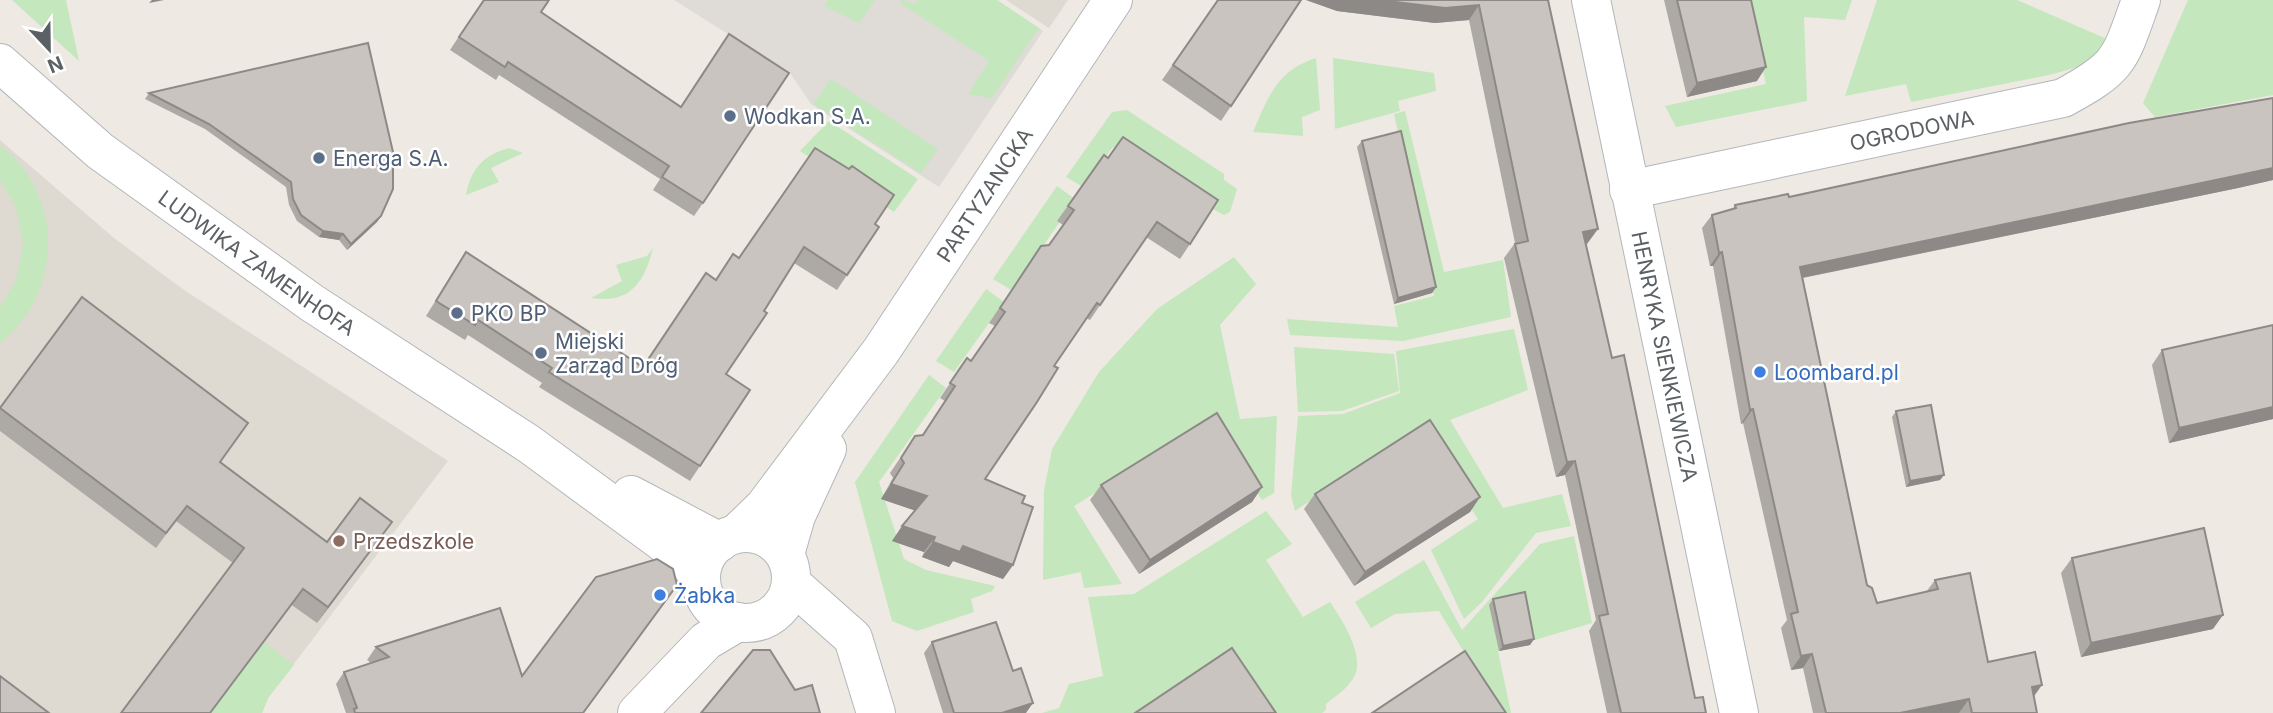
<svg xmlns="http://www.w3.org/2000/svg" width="2273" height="713" viewBox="0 0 2273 713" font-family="Inter,sans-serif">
<rect width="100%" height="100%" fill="#eee9e2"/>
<polygon fill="#dfdbd7" points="674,0 997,0 1043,31 939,187 811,104 790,73"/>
<g fill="#ded9d1">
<polygon points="1006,0 1068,0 1049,28"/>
<polygon points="0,140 114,238 184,290 448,461 268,698 262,713 0,713"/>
</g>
<g fill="#c4e7bd">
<polygon points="12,0 66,0 79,61"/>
<polygon points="828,0 875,0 859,23 824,6"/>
<polygon points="902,0 914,4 918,0 997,0 1039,28 992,98 968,94 989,61 900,3"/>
<polygon points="1746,0 1852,0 1845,20 1804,17 1807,101 1676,127 1665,106 1766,84"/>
<polygon points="1877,0 2017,0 2107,39 2085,65 2049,75 1911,102 1906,84 1845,96"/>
<polygon points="2188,0 2273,0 2273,95 2155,117 2143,103"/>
<path d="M1316,58L1320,110L1302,117L1303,136L1253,132C1268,98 1276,71 1316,58Z"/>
<polygon points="1333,58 1434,73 1436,91 1398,101 1400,111 1335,129"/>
<polygon points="831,79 938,149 921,173 813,104"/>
<polygon points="1127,110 1224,174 1224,180 1237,189 1230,212 1224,215 1184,194 1113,147 1083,187 1066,177 1112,112"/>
<polygon points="1405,111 1444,272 1503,260 1511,317 1403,341 1290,335 1287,319 1398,327 1394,306 1434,296 1394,114"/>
<polygon points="829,121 918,179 894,212 800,151"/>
<path d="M0,145C64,194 64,293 0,343V307L16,281L23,244L16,207L0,180Z"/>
<path d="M509,148L523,153L491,168L499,182L466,195C471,169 483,155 509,148Z"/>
<polygon points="1057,186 1075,199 1013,291 993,279"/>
<path d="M653,248C644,283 630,304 591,298L622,281L616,265L647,256Z"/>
<polygon points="1234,257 1256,284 1220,325 1240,419 1277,416 1274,493 1262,500 1209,422 1074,506 1122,584 1084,588 1081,572 1043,580 1044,491 1052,449 1099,372 1157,309"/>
<polygon points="986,289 1004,302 954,372 936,361"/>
<polygon points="1514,329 1528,390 1450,420 1503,508 1562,494 1571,526 1536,533 1482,602 1464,619 1431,550 1478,519 1417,428 1295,511 1291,495 1298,416 1343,414 1400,393 1396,351"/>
<polygon points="1294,347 1394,354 1399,391 1342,411 1298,412"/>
<polygon points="929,375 946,388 879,482 904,559 926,570 995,586 992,591 971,599 974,612 917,631 892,621 855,482"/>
<path d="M1266,511L1292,544L1266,560L1303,617L1330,602C1341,618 1359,646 1357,667C1356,683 1337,695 1326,704V710L1322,713H1042L1059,708L1069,684L1103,676L1088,597L1134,594Z"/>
<polygon points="1574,536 1592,623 1498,651 1511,713 1501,713 1439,611 1395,614 1371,628 1355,602 1424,560 1462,630 1540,544"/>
<polygon points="264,642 294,665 268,698 262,713 211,713"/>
</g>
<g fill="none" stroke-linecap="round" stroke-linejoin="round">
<defs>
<g id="street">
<path id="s1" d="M0,63L100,151L312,303L529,444L661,541L689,563L701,580"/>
<path id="s2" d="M1629,190L2063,98C2121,67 2120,59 2141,0"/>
<polyline points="631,495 720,542"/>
<path id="s3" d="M737,533L764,507L881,351L1113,0"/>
<circle cx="746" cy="578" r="45"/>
<polyline points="785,554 796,516 827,449"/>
<polyline points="791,583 853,638 876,713"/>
<polyline points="637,713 706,641 738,622"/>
</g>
<g id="secondary">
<path id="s4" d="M1591,0L1739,713"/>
</g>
</defs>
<use href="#street" stroke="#b3b7ba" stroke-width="40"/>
<use href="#secondary" stroke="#b1b7bb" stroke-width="40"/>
<use href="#street" stroke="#fff" stroke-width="38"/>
<use href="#secondary" stroke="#fff" stroke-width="38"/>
</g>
<g fill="#ada9a4">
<polygon points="483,0 541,12 703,203 694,216 653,190 660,179 499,75 496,80 450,50"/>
<polygon points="1218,0 1231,106 1221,121 1162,80"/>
<polygon points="1306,0 1548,0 1587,244 1586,244 1612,358 1695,698 1706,713 1607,713 1589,631 1596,620 1565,475 1556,477 1504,258 1515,243 1469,20 1435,23 1337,11"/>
<polygon points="1664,0 1751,0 1757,81 1687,97"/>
<polygon points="368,43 381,216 377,222 347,250 339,240 319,237 297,221 289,205 286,187 205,129 145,99 149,93"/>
<polygon points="2273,98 2273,180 2238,188 1803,278 1867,585 1877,603 1926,592 1935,580 1988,662 2034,697 2037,713 1813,713 1803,668 1791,670 1781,628 1787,620 1743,423 1741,424 1713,266 1710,266 1702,228 1712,215 1733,209 1735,205 1789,197"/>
<polygon points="1362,141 1436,287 1432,293 1394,304 1357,147"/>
<polygon points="1104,155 1190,244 1180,259 1146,237 1090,320 1086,318 1054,366 985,479 1022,503 1013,565 1003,579 953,561 949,567 922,557 924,552 892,541 915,510 881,499 893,478 890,473 915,436 922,435 945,401 940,398 967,358 971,361 995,326 989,323 1031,261 1049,245 1063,225 1057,221"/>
<polygon points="875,224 847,275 837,290 794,263 764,311 726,374 700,466 690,481 539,387 542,383 468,335 465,340 426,316 466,252 643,367 716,279 739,258"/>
<polygon points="2273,325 2273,419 2169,443 2152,365 2162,350"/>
<polygon points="0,407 220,462 327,542 381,537 317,623 233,563 176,521 156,548 0,431"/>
<polygon points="1896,411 1944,475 1940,480 1906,487 1892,417"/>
<polygon points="1101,485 1262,487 1252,502 1139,574 1090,500"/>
<polygon points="1315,494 1480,497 1470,512 1354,586 1304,509"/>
<polygon points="2072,558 2213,629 2081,657 2061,573"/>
<polygon points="1493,599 1534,639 1530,645 1499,651 1489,605"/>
<polygon points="932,642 1013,671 1026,713 943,713 924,653"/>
<polygon points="376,647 522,676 583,713 346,713 336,684 344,672 371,663 367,660"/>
</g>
<g fill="#8d8986">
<polygon points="152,0 164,0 149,3"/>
<polygon points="1306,0 1379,0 1479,5 1469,20 1435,23 1337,11"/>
<polygon points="1766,67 1757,81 1687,97 1697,83"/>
<polygon points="2273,168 2273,180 2238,188 1791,280 1800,267"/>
<polygon points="381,216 377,222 347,250 351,244"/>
<polygon points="1598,229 1587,244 1573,246 1583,232"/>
<polygon points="323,231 343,234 339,240 319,237"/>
<polygon points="1722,252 1713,266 1710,266 1719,253"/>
<polygon points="1436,287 1432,293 1394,304 1398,298"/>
<polygon points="2273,407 2273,419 2169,443 2179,428"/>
<polygon points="1753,409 1743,423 1741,424 1750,410"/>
<polygon points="1575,461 1565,475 1556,477 1567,462"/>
<polygon points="1944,475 1940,480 1906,487 1910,481"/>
<polygon points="891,484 927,496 916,511 881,499"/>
<polygon points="1262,487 1252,502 1139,574 1150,560"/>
<polygon points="1480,497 1470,512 1354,586 1365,572"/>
<polygon points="392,522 381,537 317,623 328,607"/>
<polygon points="902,526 935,537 924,552 892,541"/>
<polygon points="933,542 963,546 1013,565 1003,579 953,561 949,567 922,557"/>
<polygon points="2223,615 2213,629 2081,657 2091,643"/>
<polygon points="1534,639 1530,645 1499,651 1503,646"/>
<polygon points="1812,654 1803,668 1791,670 1801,656"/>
<polygon points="2042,685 2032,699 2032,687"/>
<polygon points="1969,699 1959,713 1900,713"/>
<polygon points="1033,703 1026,713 1002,713"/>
</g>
<g fill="#c9c4bf" stroke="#8d8986" stroke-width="2">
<polygon points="484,0 549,0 541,12 681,107 729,34 789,73 703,203 662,177 669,166 508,62 505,67 459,37"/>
<polygon points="1218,0 1301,0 1231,106 1173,65"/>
<polygon points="1379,0 1548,0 1598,229 1583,232 1612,358 1624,355 1695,698 1703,697 1706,713 1621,713 1599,616 1608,614 1575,461 1567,462 1515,244 1528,241 1479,5 1445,8"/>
<polygon points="1677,0 1751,0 1766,67 1697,83"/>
<polygon points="368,43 393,152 393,189 381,216 351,244 343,234 323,231 301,215 293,199 291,182 209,124 149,93"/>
<polygon points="2273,98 2273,168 1800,267 1863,566 1867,585 1872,588 1877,603 1938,589 1935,580 1970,573 1988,662 2035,652 2042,685 2032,687 2037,713 1972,713 1969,699 1900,713 1826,713 1812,654 1801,656 1791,614 1798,612 1753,409 1750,410 1722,252 1719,253 1712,215 1736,208 1735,205 1788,194 1789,197 2129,123"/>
<polygon points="1401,131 1436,287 1398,298 1362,141"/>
<polygon points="1123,137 1218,200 1190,244 1157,222 1100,305 1097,303 1054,366 1058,368 1037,402 985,479 1025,496 1022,503 1033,507 1013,565 963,546 960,552 933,542 935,537 902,526 927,496 891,484 904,463 901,458 915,436 923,435 955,386 950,383 967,358 971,361 1005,312 1000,308 1041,246 1049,245 1074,210 1068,206 1104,155 1108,158"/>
<polygon points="815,148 849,169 852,166 894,195 875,224 879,227 847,275 804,247 764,311 767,313 726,374 750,390 700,466 549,372 552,368 478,320 475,325 436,301 466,252 643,367 706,273 716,280 733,254 739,258"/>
<polygon points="82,297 248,423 220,462 327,542 360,498 392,522 328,607 303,589 210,713 121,713 244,548 187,506 166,533 0,408"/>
<polygon points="2273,325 2273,407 2179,428 2162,350"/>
<polygon points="1931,405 1944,475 1910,481 1896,411"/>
<polygon points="1217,413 1262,487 1150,560 1101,485"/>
<polygon points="1430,420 1480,497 1365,572 1315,494"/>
<polygon points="2204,528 2223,615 2091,643 2072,558"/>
<polygon points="657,559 673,569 677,585 583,713 355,713 354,709 357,708 344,672 389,657 376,647 500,608 522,676 596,577"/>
<polygon points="1525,592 1534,639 1503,646 1493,599"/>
<polygon points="996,622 1013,671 1021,668 1033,703 1002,713 954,713 932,642"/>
<polygon points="1232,648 1276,713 1135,713"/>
<polygon points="753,650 770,650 795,690 812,685 820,713 701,713"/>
<polygon points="1465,651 1506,713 1372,713"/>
<polygon points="0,676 49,713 0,713"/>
</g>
<g fill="#5c6f8a" stroke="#fff" stroke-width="2.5">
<circle cx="730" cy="116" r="7"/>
<circle cx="319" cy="158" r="7"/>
<circle cx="457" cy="313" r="7"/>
<circle cx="541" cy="353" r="7"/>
</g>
<g fill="#3f7fe0" stroke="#fff" stroke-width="2.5">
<circle cx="1760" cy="372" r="7"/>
<circle cx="660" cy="595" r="7"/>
</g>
<circle fill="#8d6e63" stroke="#fff" stroke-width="2.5" cx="339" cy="541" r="7"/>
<g text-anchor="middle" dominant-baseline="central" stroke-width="5" stroke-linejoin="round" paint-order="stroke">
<g font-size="21" fill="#4e5e75" stroke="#fff" text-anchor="start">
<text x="744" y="116">Wodkan S.A.</text>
<text x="333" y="158">Energa S.A.</text>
<text x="471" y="313">PKO BP</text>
<text x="555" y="341">Miejski<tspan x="555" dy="24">Zarząd Dróg</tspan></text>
</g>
<g font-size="21" fill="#5a6064" stroke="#fff">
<text stroke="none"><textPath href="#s2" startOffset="289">OGRODOWA</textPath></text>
<text stroke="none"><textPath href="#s3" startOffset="420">PARTYZANCKA</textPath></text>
<text stroke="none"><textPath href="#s1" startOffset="326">LUDWIKA ZAMENHOFA</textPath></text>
<text stroke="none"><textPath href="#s4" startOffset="364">HENRYKA SIENKIEWICZA</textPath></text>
</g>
<g font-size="21" fill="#366cbe" stroke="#fff" text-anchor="start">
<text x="1774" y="372">Loombard.pl</text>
<text x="674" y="595">Żabka</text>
</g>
<g font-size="21" fill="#785e54" stroke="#fff" text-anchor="start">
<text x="353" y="541">Przedszkole</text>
</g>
</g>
<g transform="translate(49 49) rotate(158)" stroke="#ffffff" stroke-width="5" paint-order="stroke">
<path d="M0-5L12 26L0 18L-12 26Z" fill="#5a6064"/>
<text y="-10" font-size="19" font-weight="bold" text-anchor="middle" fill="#5a6064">N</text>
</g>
</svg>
